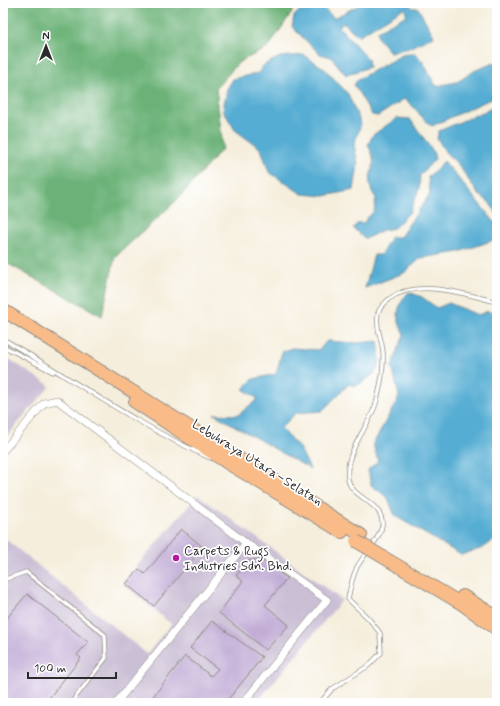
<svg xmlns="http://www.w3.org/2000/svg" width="500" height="706" viewBox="0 0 500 706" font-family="Mynerve,sans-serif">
<rect width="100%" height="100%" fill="#fff"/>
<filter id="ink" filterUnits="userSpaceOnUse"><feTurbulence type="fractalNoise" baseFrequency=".025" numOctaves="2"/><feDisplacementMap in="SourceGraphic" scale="8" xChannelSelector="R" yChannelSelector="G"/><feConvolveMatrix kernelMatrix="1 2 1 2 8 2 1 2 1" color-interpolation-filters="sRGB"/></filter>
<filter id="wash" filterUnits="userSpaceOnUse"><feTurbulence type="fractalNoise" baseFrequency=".012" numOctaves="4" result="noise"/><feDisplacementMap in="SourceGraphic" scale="16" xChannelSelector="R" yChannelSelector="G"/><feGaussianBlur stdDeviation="0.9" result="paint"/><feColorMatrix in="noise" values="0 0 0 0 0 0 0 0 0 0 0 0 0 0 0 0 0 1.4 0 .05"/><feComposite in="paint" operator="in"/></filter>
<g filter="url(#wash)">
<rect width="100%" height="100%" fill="#f5eedc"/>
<g fill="#cbbfd5">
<polygon points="3,355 50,386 3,441"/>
<polygon points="198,495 342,600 256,703 3,703 3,537 147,654 171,624 122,583"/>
</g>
<polygon fill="#6cb278" stroke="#4c6e52" points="3,3 298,3 268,48 239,62 216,88 223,148 177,200 115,257 102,316 3,261"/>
<g fill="#57add3" stroke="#416c7f">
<polygon points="307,3 318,3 334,18 363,3 408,3 413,8 418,8 434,36 409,48 390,52 378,38 377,31 407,15 404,8 358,36 343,22 339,27 368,59 369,67 346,75 331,57 320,54 292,27 294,16"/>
<path d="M415,53L423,62L436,86L457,82L476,70L497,62V96L432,126C421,119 415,105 404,99L378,116L372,115L354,85L358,79L402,55Z"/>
<polygon points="304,55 325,69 348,94 361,124 354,145 358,164 354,190 324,196 302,194 269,172 261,149 235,130 223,110 227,89 233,79 258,73 264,65 280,57"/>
<polygon points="497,106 497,214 489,202 478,194 458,164 446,153 437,138 439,131"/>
<path d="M397,118L410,119L433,151L435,159L420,175L419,189L410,212L394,228L383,230L365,239L353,228L358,223H363L374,211L376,198C362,179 376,173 373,157C372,153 370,149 368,145L373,135Z"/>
<polygon points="444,161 497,225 497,239 459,252 421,258 404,273 365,288 374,255 381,255 391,237 400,237 430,194 428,177"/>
<path d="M409,292L422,297L437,308L449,303L478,315L488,311L497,315V538L483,548L461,555L395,516L388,498L371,485L368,470L378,461L373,444L399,397L392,366L404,334C395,318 396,306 409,292Z"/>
<path d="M327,341L357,343L378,341C382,368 380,372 356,386L349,384L322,411L296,413L281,428L300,449L310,469L214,414L238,415L258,399L243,389L253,379L276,374L282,352L292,348L319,350Z"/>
</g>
<g id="blocks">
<g fill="#c1abd5">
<polygon points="181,529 203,547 154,606 126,584 139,569 145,574"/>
<polygon points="260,559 287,578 265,605 289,625 266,650 219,613 243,581 236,576 247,561"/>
<polygon points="27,594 88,642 77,655 81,658 45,703 3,703 3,623"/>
<polygon points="212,621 262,657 253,669 225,703 148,703 185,656 211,676 218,669 190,648"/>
</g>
</g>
</g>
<g filter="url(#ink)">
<use href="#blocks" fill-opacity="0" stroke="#908c84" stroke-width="1"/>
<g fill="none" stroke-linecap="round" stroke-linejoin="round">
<defs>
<g id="lane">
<path d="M3,339C72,379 137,425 210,458"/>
<polyline points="3,346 53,372"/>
<polyline points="3,582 6,579 26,572 105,635 106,658 71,703"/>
<path d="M320,703L332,689L368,666L381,653L380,633L369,619L348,599C350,588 352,578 357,567C364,554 379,541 382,526C385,502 351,499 348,479C344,450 371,426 377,400C381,385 384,368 383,352C382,339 375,327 378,313C379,308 385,303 389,299C417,278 465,294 497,302"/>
</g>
<g id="street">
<polyline points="3,451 44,403 57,400 246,543 327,600 243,703"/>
<polyline points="116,703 246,543"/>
</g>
<g id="highway">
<polyline points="3,310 361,535"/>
<polyline points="135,402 226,462 342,532"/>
<polyline points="383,557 462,604 497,629"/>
<polyline points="463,596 497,617"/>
</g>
</defs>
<use href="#lane" stroke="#908c84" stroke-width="5"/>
<use href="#street" stroke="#908c84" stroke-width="8"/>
<use href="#highway" stroke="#908c84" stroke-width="14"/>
<use href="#lane" stroke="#fff" stroke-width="3.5"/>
<use href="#street" stroke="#fff" stroke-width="7"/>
<use href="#highway" stroke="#f9bc89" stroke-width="12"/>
<defs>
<polyline id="highway-bridge" points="356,541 383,557"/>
</defs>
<use href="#highway-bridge" stroke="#908c84" stroke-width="14" stroke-linecap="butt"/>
<use href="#highway-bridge" stroke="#f9bc89" stroke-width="12"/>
</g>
</g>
<circle fill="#b5179e" stroke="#fff" stroke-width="1.5" cx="176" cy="558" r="4"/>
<g text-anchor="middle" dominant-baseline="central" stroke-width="3.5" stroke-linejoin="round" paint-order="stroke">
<g font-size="13" fill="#2b2b2b" stroke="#fff">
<text transform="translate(257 463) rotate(32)">Lebuhraya Utara–Selatan</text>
</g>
<g font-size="13" fill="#2b2b2b" stroke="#fff" text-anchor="start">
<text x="184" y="551">Carpets &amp; Rugs<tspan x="184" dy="15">Industries Sdn. Bhd.</tspan></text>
</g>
</g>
<rect width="500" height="706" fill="none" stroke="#fff" stroke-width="16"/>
<g transform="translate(46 46)" stroke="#ffffff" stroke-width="3" paint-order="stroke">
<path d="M0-3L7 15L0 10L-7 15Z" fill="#2b2b2b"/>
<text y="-6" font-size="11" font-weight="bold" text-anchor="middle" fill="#2b2b2b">N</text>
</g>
<path d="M28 672v6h88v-6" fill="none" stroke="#2b2b2b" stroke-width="2"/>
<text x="34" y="672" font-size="12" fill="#2b2b2b" stroke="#ffffff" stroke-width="3" paint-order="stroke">100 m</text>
</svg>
